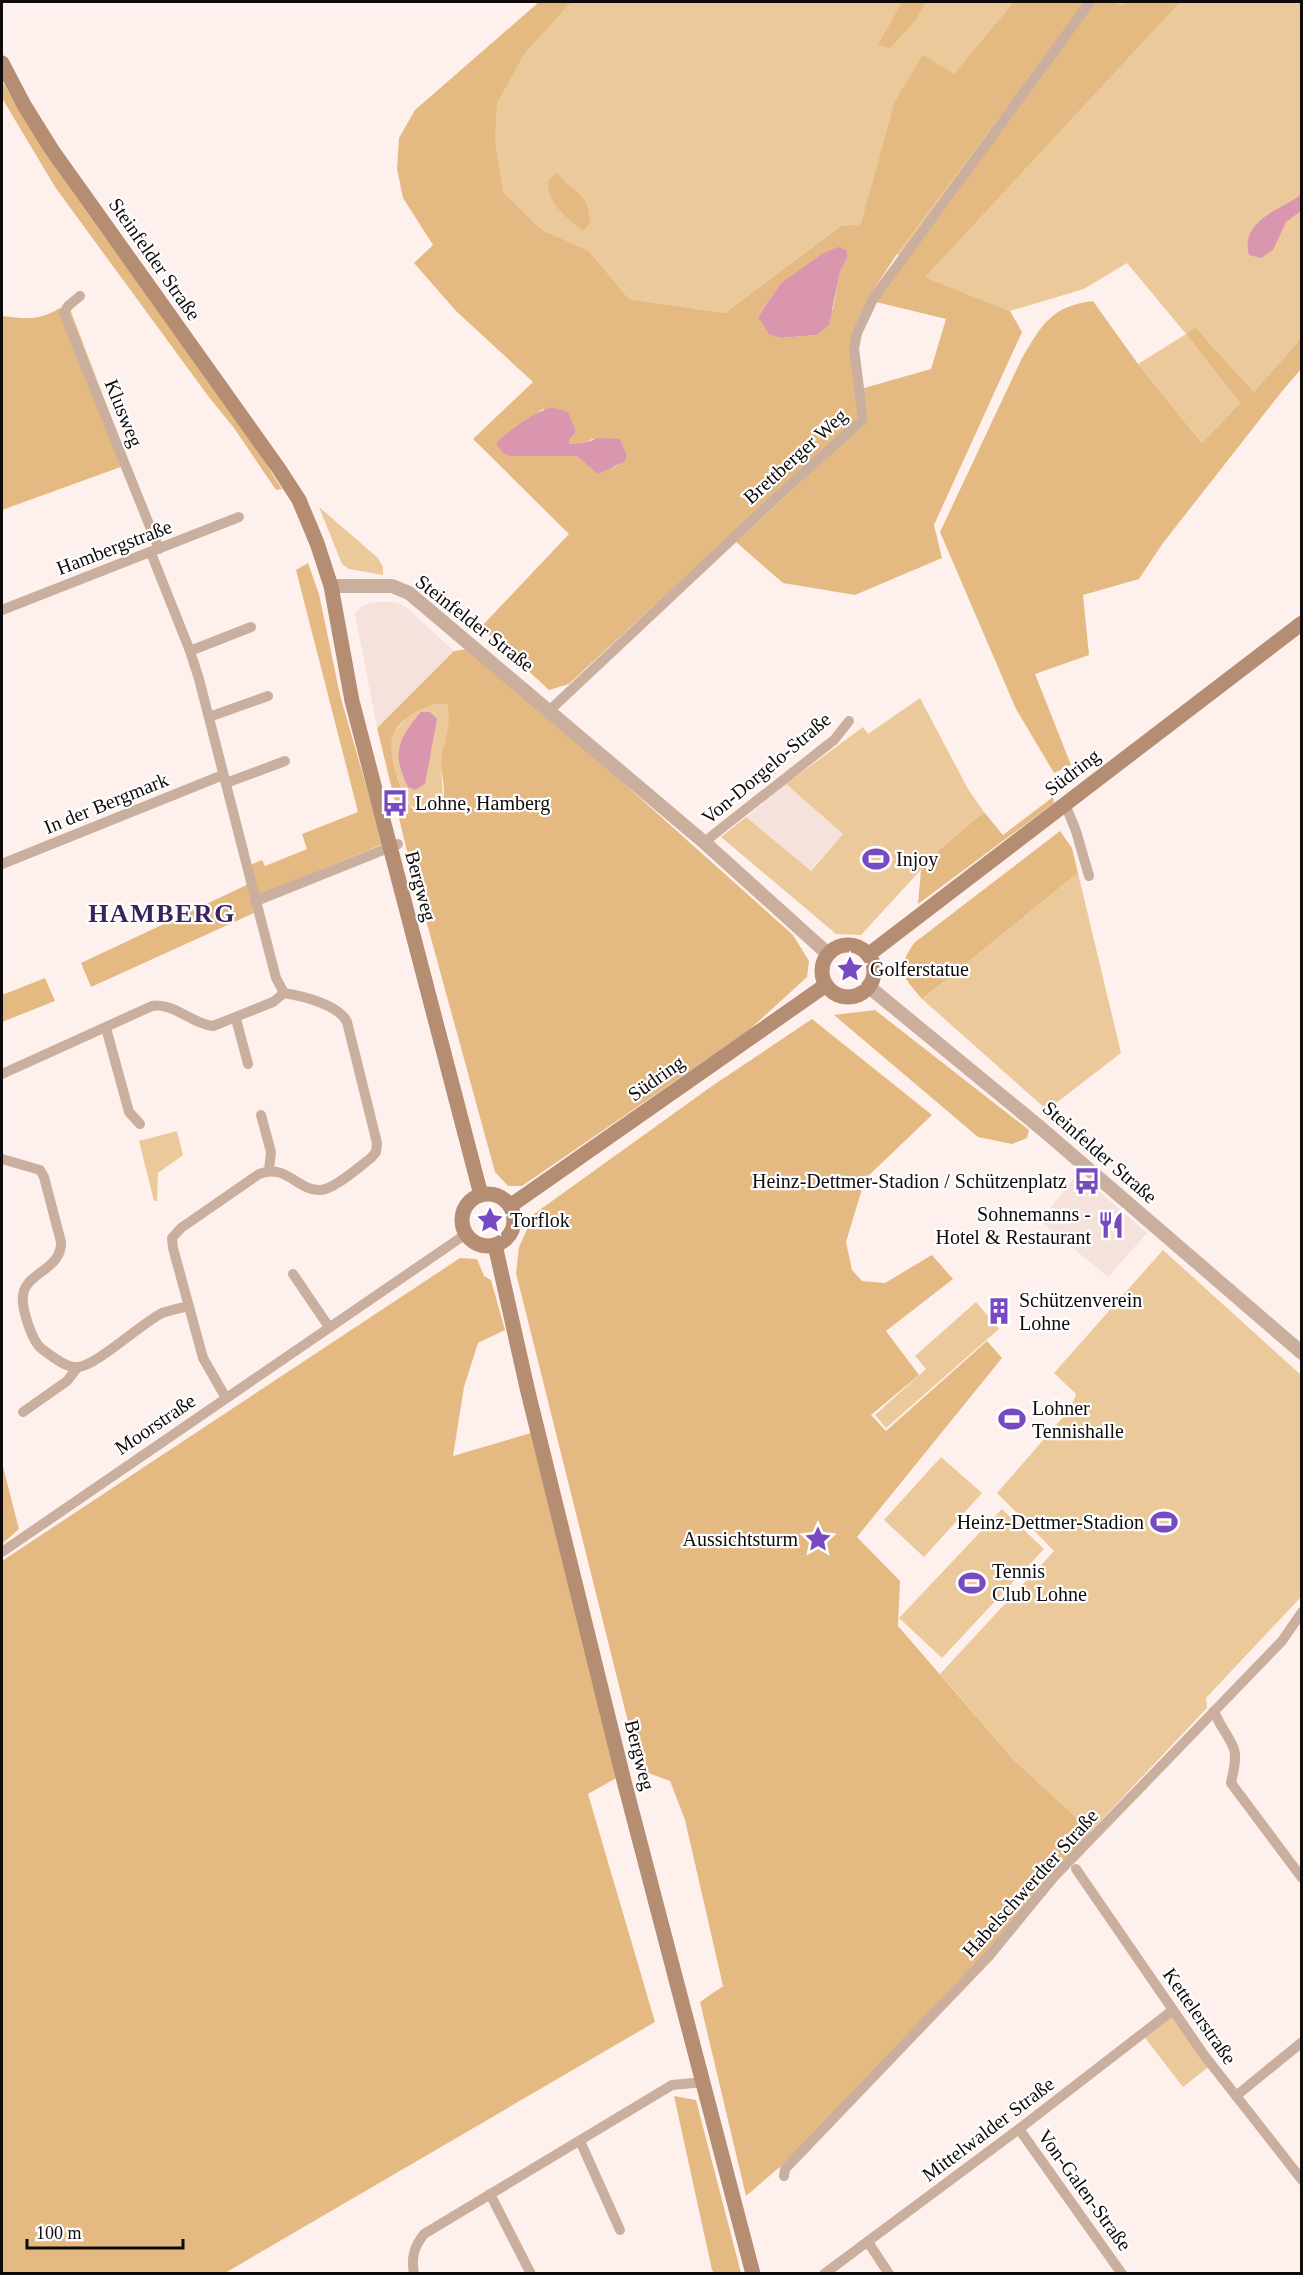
<svg xmlns="http://www.w3.org/2000/svg" width="1303" height="2275" viewBox="0 0 1303 2275" font-family="Georgia,serif">
<rect width="100%" height="100%" fill="#fef1ed"/>
<g fill="#f6e2dc">
<polygon points="372,602 396,602 406,607 454,651 377,728 355,614 362,606"/>
<polygon points="786,784 843,834 810,871 746,817"/>
<polygon points="1078,1173 1147,1233 1108,1277 1040,1221"/>
</g>
<g fill="#ecc99a">
<polygon points="539,2 1301,2 1301,352 1254,392 1195,327 1186,334 1240,403 1202,443 1138,364 1186,334 1127,263 1084,289 1010,311 925,277 861,224 841,226 725,313 629,299 588,250 542,230 503,192 441,124"/>
<polygon points="319,507 378,558 383,567 383,575 349,569 342,564"/>
<polygon points="920,698 968,789 984,812 940,849 861,935 836,934 721,837 746,817 811,871 843,834 786,784 863,727 868,734"/>
<path d="M437,704H447L451,720L444,743L441,763L443,800L437,810L427,813L410,806C403,790 384,753 392,735C394,731 399,727 401,724C410,713 423,707 437,704Z"/>
<polygon points="1078,873 1121,1053 1047,1110 922,999"/>
<polygon points="177,1131 183,1155 158,1173 157,1201 154,1201 139,1141"/>
<polygon points="1163,1250 1301,1375 1301,1597 1206,1698 1207,1708 1091,1831 1014,1760 940,1674 1054,1551 997,1493 1071,1408 1076,1394 1054,1373"/>
<polygon points="976,1302 999,1329 886,1428 875,1415 926,1369 915,1356"/>
<polygon points="941,1457 982,1493 924,1557 884,1520"/>
<polygon points="1002,1509 1044,1549 942,1658 899,1618"/>
<polygon points="1173,2010 1211,2065 1183,2087 1142,2034"/>
</g>
<g fill="#e5ba82" fill-rule="evenodd">
<path d="M539,2H571L524,54L497,103L495,140L503,192L542,230L588,250L629,299L725,313L841,226L861,224L895,101L923,55L954,74L1014,2H1085L897,254L869,297L852,332L858,417L569,684L549,690L481,627L569,534L473,439L533,382L456,311L414,263L433,245L403,198L397,169L399,138L415,110ZM846,250L848,256L840,271L833,309L817,335L781,338L758,317L781,283ZM543,409L576,432L569,440L570,444L587,442L592,439L627,456C619,470 606,469 591,469L585,460L576,456H510L496,443Z"/>
<polygon points="902,2 926,2 915,21 890,48 878,45"/>
<polygon points="1095,2 1115,2 1122,6 1126,2 1180,2 925,277 1010,311 1022,332 934,525 942,558 855,595 783,583 736,542 868,420 864,388 931,369 946,319 876,302"/>
<path d="M2,81C66,194 150,295 226,401C246,429 263,460 282,489L276,490L234,428L208,396L55,187L2,98Z"/>
<path d="M557,173C574,195 589,190 590,223L583,231C566,216 547,204 548,181Z"/>
<path d="M1093,301L1138,364L1202,443L1240,403L1186,334L1195,327L1254,392L1301,339V369L1283,390L1163,543L1139,579L1083,595L1089,655L1035,674L1071,765L1054,773L1016,709L940,532L1022,358C1042,324 1052,306 1093,301Z"/>
<path d="M60,308L71,312L129,464L2,510V316C26,319 38,321 60,308Z"/>
<polygon points="308,563 319,594 340,695 383,844 252,898 254,913 91,987 81,963 255,881 250,865 262,860 265,866 307,849 302,834 358,812 296,570"/>
<path d="M468,649L554,721L793,935L809,961L807,977L748,1031L522,1186H508L495,1172L406,847L377,728L454,651ZM437,704H447C453,729 442,739 441,763C441,774 446,789 443,800C440,813 423,816 413,809C407,805 405,794 402,788C396,778 387,746 393,735C401,718 420,708 437,704Z"/>
<polygon points="1053,797 1054,803 918,904 921,870 940,849 984,812 1003,835"/>
<path d="M1060,831L1072,848L1078,873L922,999C902,975 895,971 914,943Z"/>
<polygon points="45,978 55,1001 2,1022 2,995"/>
<polygon points="875,1010 1029,1130 1027,1138 1012,1144 978,1137 834,1015"/>
<polygon points="812,1019 932,1115 865,1179 846,1242 852,1270 862,1281 885,1283 932,1255 953,1279 886,1331 919,1375 871,1415 886,1431 987,1341 1002,1358 857,1537 900,1581 898,1626 1014,1760 1091,1831 983,1959 796,2153 746,2196 700,2002 723,1986 685,1820 670,1781 640,1770 516,1273 519,1247 534,1214 712,1086"/>
<polygon points="460,1258 477,1259 484,1276 491,1280 505,1330 478,1343 464,1387 453,1456 531,1433 618,1777 588,1794 655,2022 225,2273 2,2273 2,1561"/>
<polygon points="2,1463 19,1529 2,1544"/>
<polygon points="674,2096 696,2100 741,2273 714,2273 712,2270"/>
</g>
<g fill="#db96af">
<path d="M1301,195V211L1286,222L1273,250L1261,258L1249,255C1240,221 1279,210 1301,195Z"/>
<polygon points="838,247 846,250 848,256 840,272 829,325 817,335 781,338 769,334 758,317 781,283 822,254"/>
<path d="M552,407L568,412L576,432L569,440L570,444L587,442L599,438L620,439L627,456L624,462L598,474C589,468 585,461 576,456H510L502,452L496,443C508,431 536,411 552,407Z"/>
<path d="M421,712H430L437,719L425,784L415,790L408,787C391,753 398,739 421,712Z"/>
</g>
<g fill="none" stroke-linecap="round" stroke-linejoin="round">
<g stroke="#caaf9e" stroke-width="10">
<polyline points="80,296 68,306 64,313 159,549"/>
<polyline points="151,553 190,651 199,679 256,901"/>
<polyline points="2,610 239,517"/>
<polyline points="190,651 251,627"/>
<polyline points="550,710 777,497 863,419 854,349 857,333 873,299 1090,2"/>
<polyline points="209,717 268,696"/>
<polyline points="226,783 285,761"/>
<polyline points="1065,804 1076,831 1089,876"/>
<polyline points="705,843 713,835 834,740 849,721"/>
<polyline points="2,864 223,775"/>
<polyline points="236,1019 248,1064"/>
<polyline points="106,1028 129,1112 140,1124"/>
<path d="M2,1074L152,1006C173,1002 192,1024 213,1026L273,1002L284,993"/>
<polyline points="261,1115 271,1152 269,1170"/>
<path d="M2,1159L40,1170L44,1177L61,1242C62,1270 26,1272 23,1295C21,1307 32,1342 42,1349C50,1355 67,1369 78,1367C96,1366 142,1323 162,1313C170,1310 180,1308 189,1306"/>
<polyline points="293,1274 329,1327"/>
<path d="M226,1398L203,1358L173,1248L172,1238L181,1228L259,1174C287,1163 297,1191 320,1190C334,1190 360,1166 371,1158L376,1152L377,1143L347,1022C339,1005 303,996 284,993L276,978L256,901L398,844"/>
<polyline points="23,1412 67,1381 77,1368"/>
<polyline points="2,1552 466,1234"/>
<path d="M1214,1711C1219,1725 1229,1736 1234,1749C1237,1760 1233,1772 1231,1783L1302,1878"/>
<polyline points="1076,1869 1204,2055 1302,2180"/>
<polyline points="1236,2096 1302,2042"/>
<polyline points="1019,2129 1122,2274"/>
<polyline points="580,2141 620,2230"/>
<polyline points="784,2176 785,2169 989,1956 1053,1878 1282,1641 1302,1612"/>
<polyline points="490,2194 531,2274"/>
<polyline points="868,2242 889,2274"/>
<path d="M414,2274C411,2257 414,2247 424,2234L672,2085L704,2082"/>
<polyline points="824,2274 1019,2129 1173,2010"/>
</g>
<g stroke="#caaf9e" stroke-width="14">
<polyline points="331,586 392,586 409,593 705,843 828,954"/>
<polyline points="868,986 1042,1129 1302,1353"/>
</g>
<g stroke="#b48d73" stroke-width="15">
<polyline points="2,63 24,105 52,150 279,469 299,500 317,543 331,586 352,701 481,1195"/>
<circle cx="848" cy="971" r="26"/>
<polyline points="868,955 1302,623"/>
<circle cx="488" cy="1220" r="26"/>
<polyline points="510,1206 826,985"/>
<polyline points="495,1245 528,1392 624,1781 753,2274"/>
</g>
</g>
<defs>
<symbol id="bus-bare" viewBox="-9 -9 18 18"><path d="M-5-6H5V4H4V6H2V4H-2V6H-4V4H-5ZM-3.5-4V0h7V-4ZM-3.5 1.2v1.5H-2V1.2ZM2 1.2v1.5H3.5V1.2Z" fill="#774ac2" stroke="#fff" stroke-width="2.5" paint-order="stroke"/></symbol>
<symbol id="stadium-bare" viewBox="-9 -9 18 18"><path d="M0-5a6.5 5 0 1 0 0 10a6.5 5 0 1 0 0-10ZM-3.5-1.8h7v3.6h-7Z" fill="#774ac2" stroke="#fff" stroke-width="2.5" paint-order="stroke"/></symbol>
<symbol id="sight-bare" viewBox="-9 -9 18 18"><path d="M0-6L1.8-2.2L6-1.7L2.9 1.2L3.7 5.4L0 3.3L-3.7 5.4L-2.9 1.2L-6-1.7L-1.8-2.2Z" fill="#774ac2" stroke="#fff" stroke-width="2.5" paint-order="stroke"/></symbol>
<symbol id="restaurant-bare" viewBox="-9 -9 18 18"><path d="M-5-6h1v4h1v-4h1v4h1v-4h1v5L-1.5 .5V6h-2V.5L-5-1ZM5-6V6H3V1.5H1.5Q1.5-4 5-6Z" fill="#774ac2" stroke="#fff" stroke-width="2.5" paint-order="stroke"/></symbol>
<symbol id="building-bare" viewBox="-9 -9 18 18"><path d="M-4-6H4V6H1V3H-1V6H-4ZM-2.5-4.3h1.7v1.8h-1.7ZM.8-4.3h1.7v1.8H.8ZM-2.5-1h1.7V.8h-1.7ZM.8-1h1.7V.8H.8Z" fill="#774ac2" stroke="#fff" stroke-width="2.5" paint-order="stroke"/></symbol>
</defs>
<g fill-rule="evenodd">
<use href="#bus-bare" x="376" y="784" width="38" height="38"/>
<use href="#stadium-bare" x="857" y="840" width="38" height="38"/>
<use href="#sight-bare" x="831" y="950" width="38" height="38"/>
<use href="#bus-bare" x="1068" y="1162" width="38" height="38"/>
<use href="#sight-bare" x="471" y="1201" width="38" height="38"/>
<use href="#restaurant-bare" x="1092" y="1206" width="38" height="38"/>
<use href="#building-bare" x="980" y="1292" width="38" height="38"/>
<use href="#stadium-bare" x="993" y="1400" width="38" height="38"/>
<use href="#stadium-bare" x="1145" y="1503" width="38" height="38"/>
<use href="#sight-bare" x="799" y="1520" width="38" height="38"/>
<use href="#stadium-bare" x="953" y="1564" width="38" height="38"/>
</g>
<g text-anchor="middle" dominant-baseline="central" stroke-width="4.5" stroke-linejoin="round" paint-order="stroke">
<g font-size="20" fill="#0f0b0a" stroke="#fff">
<text transform="translate(155 259) rotate(55)">Steinfelder Straße</text>
<text transform="translate(124 413) rotate(68)">Klusweg</text>
<text transform="translate(795 456) rotate(-42)">Brettberger Weg</text>
<text transform="translate(114 547) rotate(-21)">Hambergstraße</text>
<text transform="translate(475 623) rotate(38)">Steinfelder Straße</text>
<text transform="translate(766 768) rotate(-40)">Von-Dorgelo-Straße</text>
<text transform="translate(1072 772) rotate(-37)">Südring</text>
<text transform="translate(106 803) rotate(-22)">In der Bergmark</text>
<text transform="translate(421 886) rotate(75)">Bergweg</text>
<text transform="translate(656 1078) rotate(-35)">Südring</text>
<text transform="translate(1100 1152) rotate(41)">Steinfelder Straße</text>
<text transform="translate(155 1424) rotate(-34)">Moorstraße</text>
<text transform="translate(640 1755) rotate(76)">Bergweg</text>
<text transform="translate(1030 1883) rotate(-48)">Habelschwerdter Straße</text>
<text transform="translate(1200 2016) rotate(55)">Kettelerstraße</text>
<text transform="translate(988 2129) rotate(-37)">Mittelwalder Straße</text>
<text transform="translate(1085 2190) rotate(54)">Von-Galen-Straße</text>
</g>
<g font-size="20" fill="#0f0b0a" stroke="#fff" text-anchor="start">
<text x="415" y="803">Lohne, Hamberg</text>
<text x="896" y="859">Injoy</text>
<text x="870" y="969">Golferstatue</text>
<text x="1067" y="1181" text-anchor="end">Heinz-Dettmer-Stadion / Schützenplatz</text>
<text x="1091" y="1214" text-anchor="end">Sohnemanns -<tspan x="1091" dy="23">Hotel &amp; Restaurant</tspan></text>
<text x="510" y="1220">Torflok</text>
<text x="1019" y="1300">Schützenverein<tspan x="1019" dy="23">Lohne</tspan></text>
<text x="1032" y="1408">Lohner<tspan x="1032" dy="23">Tennishalle</tspan></text>
<text x="1144" y="1522" text-anchor="end">Heinz-Dettmer-Stadion</text>
<text x="798" y="1539" text-anchor="end">Aussichtsturm</text>
<text x="992" y="1571">Tennis<tspan x="992" dy="23">Club Lohne</tspan></text>
</g>
<g font-size="26" font-weight="bold" letter-spacing="1.5" fill="#39245e" stroke="#fff">
<text x="162" y="913">HAMBERG</text>
</g>
</g>
<rect width="1303" height="2275" fill="none" stroke="#0f0b0a" stroke-width="6"/>
<path d="M27 2239v9h156v-9" fill="none" stroke="#0f0b0a" stroke-width="3"/>
<text x="36" y="2239" font-size="18" fill="#0f0b0a" stroke="#ffffff" stroke-width="4.5" paint-order="stroke">100 m</text>
</svg>
